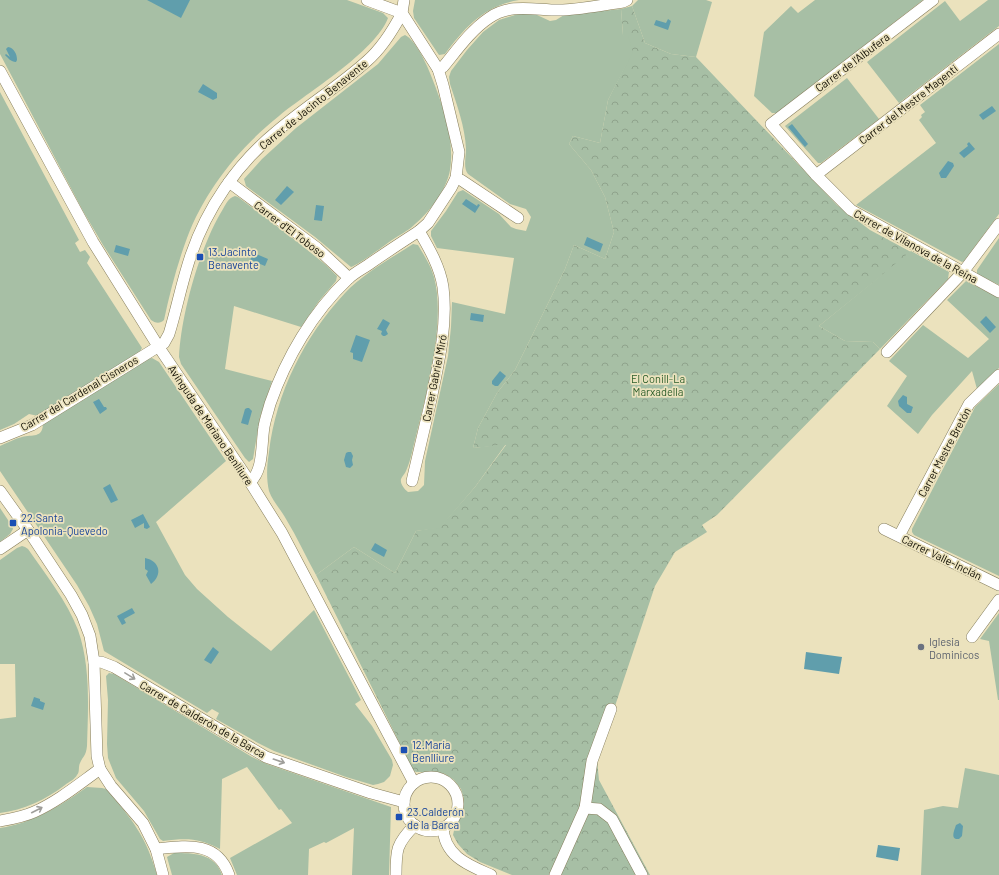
<svg xmlns="http://www.w3.org/2000/svg" width="999" height="875" viewBox="0 0 999 875" font-family="Barlow,sans-serif">
<defs>
<pattern id="forest-crowns" width="20" height="18" patternUnits="userSpaceOnUse"><rect width="20" height="18" fill="#a7bfa5"/><path d="M2 6a3 3 0 1 1 6 0M12 15a3 3 0 1 1 6 0" fill="none" stroke="#8fa38c"/></pattern>
</defs>
<rect width="100%" height="100%" fill="#ebe2bd"/>
<polygon fill="url(#forest-crowns)" points="632,6 645,43 671,54 696,57 837,205 870,230 911,252 819,326 845,341 873,342 880,349 717,515 702,525 707,532 675,552 655,586 597,760 599,780 650,875 512,875 480,862 467,854 458,844 453,835 455,826 463,810 464,799 461,789 454,780 445,774 436,772 416,772 413,770 316,575 354,547 395,573 416,531 440,527 475,487 506,445 473,448 478,428 497,393 515,370 565,269 574,245 605,259 614,232 605,197 591,170 569,144 573,136 600,143 608,100 632,52 623,35 621,9"/>
<g fill="#a7bfa5">
<path d="M0,0H347L383,13L388,18C375,52 308,92 279,116C239,148 205,190 187,238C177,265 170,292 164,320C160,324 155,323 151,320L103,245L83,211L0,54Z"/>
<path d="M415,0H519C484,6 465,27 445,54L439,55L414,18L413,11Z"/>
<polygon points="638,0 706,0 712,2 696,57 671,54 645,43 632,6"/>
<polygon points="815,0 923,0 777,113 772,113 754,96 764,32 791,6 798,13"/>
<polygon points="988,0 999,0 999,26 899,103 867,62 945,1 960,21"/>
<path d="M621,9L623,35L628,36L633,52L608,100L600,143L573,136L569,144L591,170L605,197L614,232L605,259L574,245L565,269L515,370L497,393L478,428L473,448L506,444L475,487L440,528L416,531L395,573L354,547L316,575C306,557 297,537 286,519C281,510 272,500 269,491C266,478 267,464 269,452C276,393 304,337 345,293C364,273 390,259 413,244L418,245C424,255 431,266 434,277C446,321 427,392 416,436C413,447 411,460 406,471C405,474 402,476 401,479C400,484 404,489 408,492L418,491L424,485L425,461L448,356L451,327L452,302L505,314L514,258L437,248L431,236V231L446,211L458,192L463,190L499,214L511,227L516,229L526,231L531,217L526,209L510,204L468,174C463,168 466,157 466,149C465,127 457,105 450,84L449,77L451,71L467,50L483,32L499,20L518,14H531L537,15L550,21L556,20L564,15Z"/>
<path d="M405,35C416,40 428,67 432,78C443,106 455,139 450,170C447,189 429,213 414,225C408,231 399,235 392,240C382,247 360,264 351,267L315,237L246,186L244,179L262,159L296,128L378,64L401,37Z"/>
<polygon points="999,44 999,214 964,261 962,262 856,205 936,143 919,120 922,117 921,115 925,112 920,105"/>
<polygon points="847,78 879,119 821,163 818,163 785,126"/>
<polygon points="0,92 79,240 75,243 80,252 85,250 90,257 87,263 142,348 139,353 38,416 29,414 14,424 0,430"/>
<path d="M235,196L238,197L290,236L326,265L337,276L336,281L319,301L301,327L234,306L225,369L272,381L260,417L253,459L249,462L245,458L181,364L179,357C181,314 200,246 223,209C226,204 228,198 235,196Z"/>
<polygon points="999,238 999,285 977,274 977,270"/>
<polygon points="911,251 949,272 948,279 880,349 873,342 845,341 819,326"/>
<polygon points="966,281 999,298 999,368 977,389 972,371 932,415 918,434 887,406 907,376 889,361 923,325 968,358 989,339 947,300"/>
<path d="M152,358L159,362L226,461L156,522L185,575L197,589L228,617L271,651L314,610L361,700L355,704L372,726L392,760L393,765L390,776L384,782L378,784L373,785L346,777L274,751L258,743L216,719L219,713L212,709L207,713L104,651L97,624L89,606L77,585L0,471V446C7,443 14,439 22,437C32,434 43,439 43,423L148,359Z"/>
<polygon points="999,384 999,576 914,535 912,532 912,529 975,407"/>
<polygon points="0,508 12,526 13,529 10,534 0,542"/>
<path d="M22,546L25,547L28,549C46,575 67,601 78,630C91,667 88,709 87,746C86,756 83,756 80,763C78,767 80,772 77,775C75,779 69,782 65,785C45,800 24,810 0,813V719L16,717L15,664H0V560L17,548Z"/>
<polygon points="999,613 999,700 998,700 989,641 980,639"/>
<path d="M109,673L114,674L252,757L267,764L391,807L389,875H352L354,828L326,843L324,842L309,849L308,875H237L230,858L292,823L281,809L279,810L247,767L222,779L220,849C199,838 187,838 163,841L160,839L144,811L116,778L108,758L107,744L108,700L106,676Z"/>
<polygon points="965,768 999,775 999,875 921,875 924,810 943,806 958,808"/>
<path d="M87,787L102,788L106,789C132,819 146,836 157,875H0V828C33,823 60,806 87,787Z"/>
<path d="M174,853C193,853 215,853 222,875H172L167,857Z"/>
</g>
<g fill="#609eac">
<polygon points="147,0 190,0 181,18"/>
<polygon points="668,19 671,21 668,30 654,25 656,20 666,23"/>
<path d="M8,47C14,48 17,54 17,60L16,62C11,62 8,58 5,55L6,54L10,57L6,49Z"/>
<polygon points="203,84 217,93 217,98 213,100 198,92"/>
<polygon points="992,106 996,111 983,120 979,115"/>
<polygon points="792,124 808,144 805,147 788,127"/>
<polygon points="969,142 975,149 964,158 959,153 968,146 967,144"/>
<polygon points="948,161 953,163 954,166 946,178 941,178 939,173"/>
<polygon points="287,186 294,192 281,205 275,200"/>
<polygon points="466,199 477,206 478,204 480,205 475,213 462,204"/>
<polygon points="316,205 324,206 322,221 314,220"/>
<polygon points="587,237 603,244 600,252 584,245"/>
<polygon points="116,245 130,249 128,256 114,252"/>
<polygon points="254,253 268,259 265,266 250,260"/>
<polygon points="471,313 484,315 483,322 470,320"/>
<polygon points="986,316 996,327 990,333 980,322"/>
<polygon points="383,319 390,323 386,330 388,334 385,336 383,336 381,334 382,331 377,329"/>
<polygon points="356,335 370,340 362,362 353,359 353,353 350,352"/>
<polygon points="500,371 506,376 498,386 495,386 492,384 492,381"/>
<polygon points="903,395 907,397 907,404 913,407 911,413 907,413 899,406 898,401"/>
<polygon points="99,399 104,407 106,407 107,409 100,414 93,402"/>
<polygon points="247,408 249,408 252,411 248,425 241,423 245,409"/>
<polygon points="348,452 351,452 353,456 352,460 353,465 350,468 346,467 344,460 346,453"/>
<polygon points="110,484 118,500 111,503 103,488"/>
<polygon points="143,514 150,527 147,529 144,528 144,523 135,528 131,520"/>
<polygon points="375,543 387,550 384,557 371,550"/>
<path d="M145,558C160,561 163,575 151,584L146,575L148,571L145,569Z"/>
<polygon points="132,608 135,613 124,619 126,623 122,625 117,616"/>
<polygon points="213,647 219,652 211,664 204,660"/>
<polygon points="806,652 842,657 839,674 804,669"/>
<polygon points="34,697 40,699 40,701 45,703 43,710 31,706"/>
<path d="M960,823L963,826L962,836L959,839C950,840 954,831 956,825Z"/>
<polygon points="878,845 900,848 898,861 876,857"/>
</g>
<g fill="none" stroke-linecap="round" stroke-linejoin="round">
<defs>
<g id="street">
<polyline points="367,0 402,13"/>
<polyline points="933,0 771,124 816,175 851,210 999,292"/>
<path d="M438,69L443,67C457,50 471,30 489,18C512,2 537,11 563,10C583,9 603,5 623,2L627,0"/>
<polyline points="0,71 93,242 158,346 250,482 282,533 414,783"/>
<polyline points="816,175 999,34"/>
<polyline points="456,178 461,180 518,218"/>
<polyline points="229,182 317,248 349,278"/>
<polyline points="887,352 963,272 999,224"/>
<path d="M0,438L32,425L164,343L169,334C177,308 182,281 191,255C207,208 237,164 276,132C305,107 338,87 367,61C382,48 393,30 402,13"/>
<path d="M412,481C418,455 424,430 430,404C438,366 448,325 443,287C440,267 429,248 419,231"/>
<path d="M250,482C264,470 261,444 264,427C265,420 268,412 270,404C286,358 313,312 348,279C354,273 362,269 368,265C385,253 402,242 419,231L428,223L451,188L456,178L459,152L443,85L438,69L402,13L404,0"/>
<polyline points="0,491 28,530 71,595 82,615 90,636 94,662 97,756 100,769 111,786 143,823 156,849 163,875"/>
<polyline points="884,529 999,585"/>
<polyline points="899,536 969,404 999,375"/>
<polyline points="0,549 28,530"/>
<polyline points="972,637 999,600"/>
<polyline points="94,662 101,662 114,667 266,757 371,793 404,802"/>
<circle cx="431" cy="804" r="27"/>
<polyline points="585,808 599,809 612,819 642,875"/>
<path d="M0,821C11,819 23,817 34,812C57,802 79,784 100,769"/>
<path d="M443,827C444,856 468,865 491,875"/>
<path d="M156,849C185,846 217,840 229,875"/>
<path d="M396,875C396,850 396,844 415,825"/>
<polyline points="555,875 585,808 592,761 611,709"/>
</g>
</defs>
<use href="#street" stroke="#867e5c" stroke-width="12"/>
<use href="#street" stroke="#fff" stroke-width="11"/>
</g>
<defs><path id="oneway-shaft" d="M-6 0H5M1.5-3L5.5 0L1.5 3" fill="none" stroke-width="1.6" stroke-linecap="round" stroke-linejoin="round"/></defs>
<g stroke="#9f9e9a">
<use href="#oneway-shaft" transform="translate(130 676) rotate(31)"/>
<use href="#oneway-shaft" transform="translate(279 761) rotate(19)"/>
<use href="#oneway-shaft" transform="translate(37 810) rotate(-27)"/>
</g>
<g fill="#1a4fb4" stroke="#ebe2bd" stroke-width="1.5">
<rect x="196" y="253" width="8" height="8" rx="2"/>
<rect x="9" y="519" width="8" height="8" rx="2"/>
<rect x="400" y="746" width="8" height="8" rx="2"/>
<rect x="395" y="813" width="8" height="8" rx="2"/>
</g>
<circle fill="#6b7280" stroke="#ebe2bd" stroke-width="1.5" cx="921" cy="647" r="4"/>
<g text-anchor="middle" dominant-baseline="central" stroke-width="3.5" stroke-linejoin="round" paint-order="stroke">
<g font-size="11" fill="#100d02" stroke="#ebe2bd">
<text transform="translate(852 62) rotate(-37)">Carrer de l'Albufera</text>
<text transform="translate(313 104) rotate(-39)">Carrer de Jacinto Benavente</text>
<text transform="translate(908 104) rotate(-38)">Carrer del Mestre Magenti</text>
<text transform="translate(290 229) rotate(37)">Carrer d'El Toboso</text>
<text transform="translate(916 246) rotate(29)">Carrer de Vilanova de la Reina</text>
<text transform="translate(434 378) rotate(-79)">Carrer Gabriel Miró</text>
<text transform="translate(79 393) rotate(-31)">Carrer del Cardenal Cisneros</text>
<text transform="translate(211 425) rotate(56)">Avinguda de Mariano Benlliure</text>
<text transform="translate(944 452) rotate(-62)">Carrer Mestre Bretón</text>
<text transform="translate(942 557) rotate(26)">Carrer Valle-Inclán</text>
<text transform="translate(203 719) rotate(30)">Carrer de Calderón de la Barca</text>
</g>
<g font-size="11" fill="#164399" stroke="#ebe2bd" text-anchor="start">
<text x="208" y="251">13.Jacinto<tspan x="208" dy="13">Benavente</tspan></text>
<text x="21" y="517">22.Santa<tspan x="21" dy="13">Apolonia-Quevedo</tspan></text>
<text x="412" y="744">12.María<tspan x="412" dy="13">Benlliure</tspan></text>
<text x="407" y="811">23.Calderón<tspan x="407" dy="13">de la Barca</tspan></text>
</g>
<g font-size="11" fill="#2b5d2a" stroke="#ebe2bd">
<text x="658" y="378">El Conill-La<tspan x="658" dy="13">Marxadella</tspan></text>
</g>
<g font-size="11" fill="#5b616d" stroke="#ebe2bd" text-anchor="start">
<text x="929" y="641">Iglesia<tspan x="929" dy="13">Dominicos</tspan></text>
</g>
</g>
</svg>
